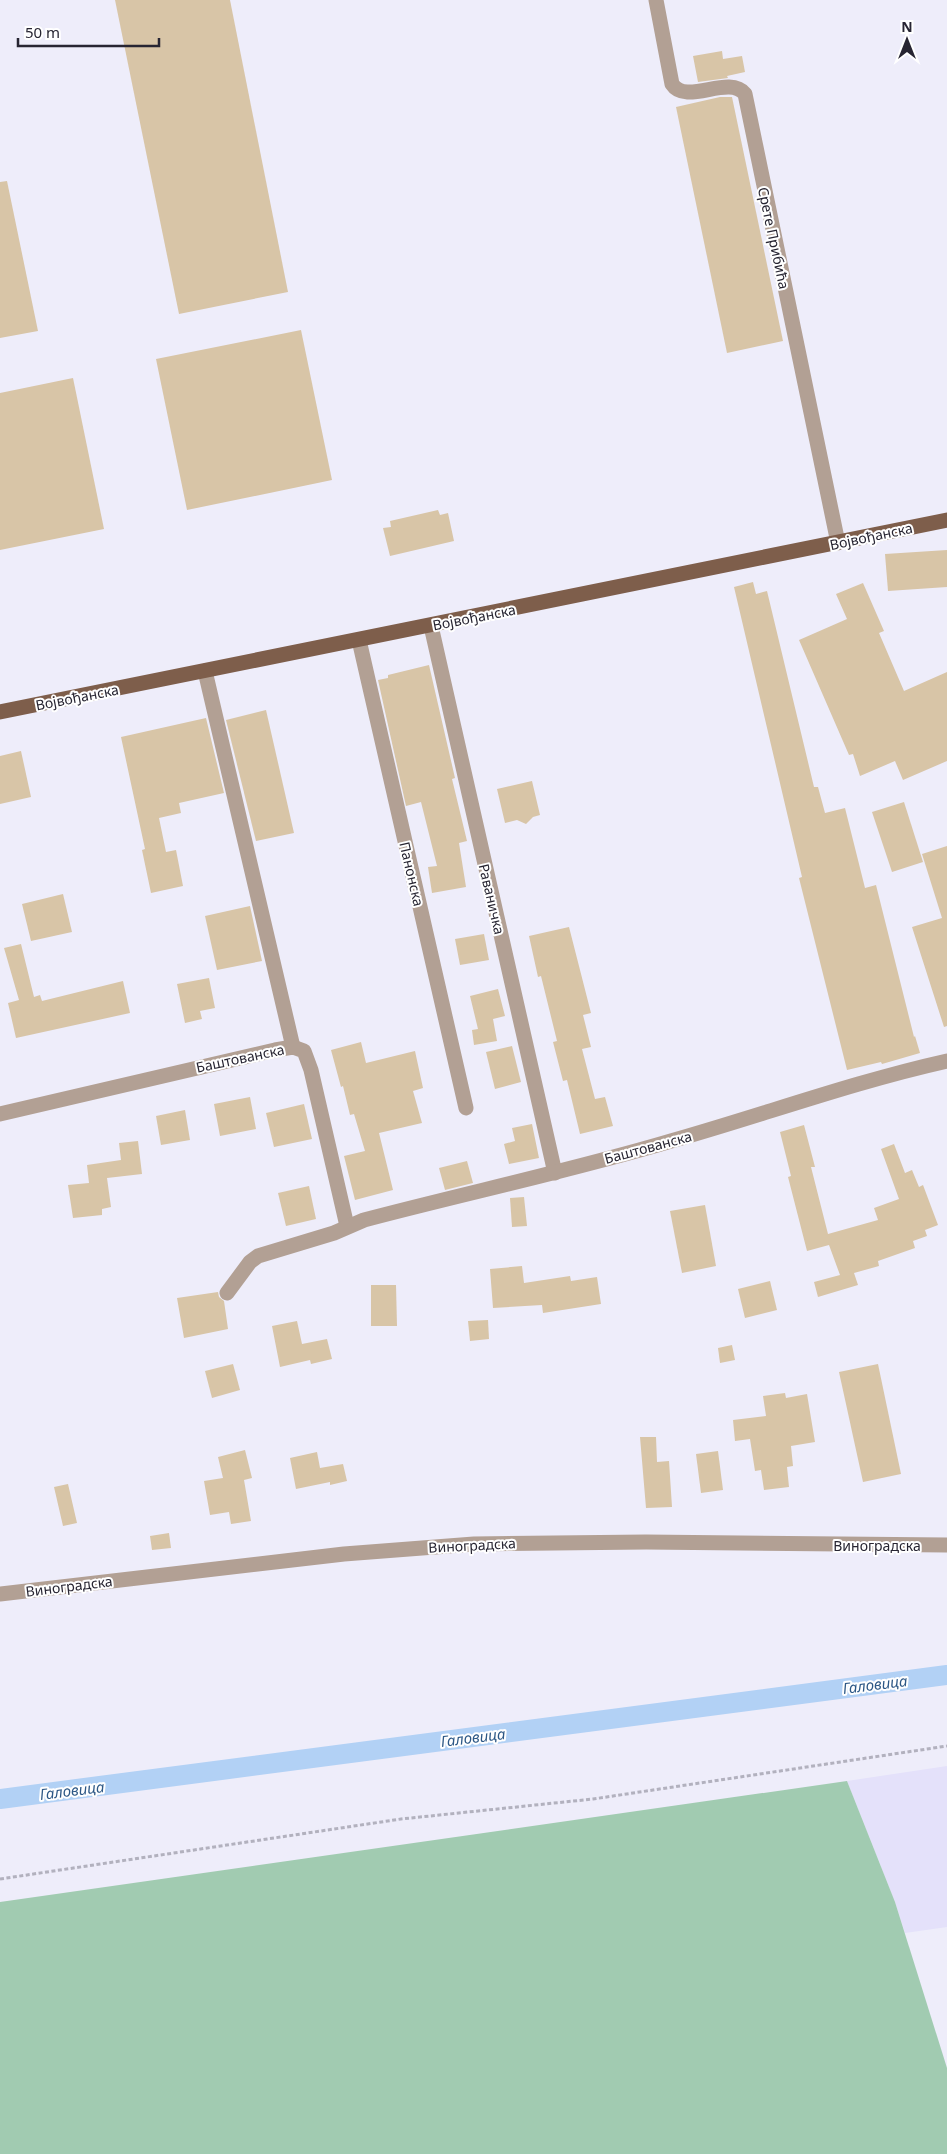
<svg xmlns="http://www.w3.org/2000/svg" width="947" height="2154" viewBox="0 0 947 2154" font-family="'Noto Sans',sans-serif">
<rect width="100%" height="100%" fill="#eeedfa"/>
<polygon fill="#e4e1fa" points="947,1766 947,1927 905,1933 895,1902 847,1781"/>
<polygon fill="#a1cbb1" points="847,1781 895,1902 947,2068 947,2154 0,2154 0,1902"/>
<g fill="none" stroke-linecap="round" stroke-linejoin="round">
<polyline stroke="#b2d1f5" stroke-width="20" points="0,1799 947,1675"/>
</g>
<g fill="#d8c5a7">
<polygon points="115,0 230,0 288,292 179,314"/>
<polygon points="722,51 723,59 742,56 745,72 727,76 728,78 698,82 693,56"/>
<polygon points="720,97 732,97 783,341 727,353 676,107"/>
<polygon points="7,181 38,331 0,338 0,182"/>
<polygon points="301,330 332,480 187,510 156,359"/>
<polygon points="73,378 104,529 0,550 0,393"/>
<polygon points="438,510 440,515 448,513 454,541 390,556 383,528 391,527 390,521"/>
<polygon points="947,550 947,587 888,591 885,554"/>
<polygon points="753,582 756,594 767,591 814,787 818,787 825,813 845,808 865,888 876,885 914,1037 915,1036 920,1053 882,1064 881,1062 847,1070 799,878 802,877 734,587"/>
<polygon points="863,583 884,631 879,633 904,691 947,672 947,761 903,780 895,761 860,776 853,754 849,755 799,640 847,619 836,594"/>
<polygon points="429,665 455,778 452,779 467,841 459,843 466,887 432,893 428,867 437,866 421,802 406,806 378,680 388,678 388,675"/>
<polygon points="266,710 294,833 256,841 226,720"/>
<polygon points="206,718 224,793 179,803 181,813 159,818 166,852 176,850 183,886 151,893 142,850 145,849 121,737"/>
<polygon points="21,751 31,797 0,804 0,756"/>
<polygon points="532,781 540,815 533,817 526,824 517,820 505,823 497,789"/>
<polygon points="904,802 923,862 892,872 872,812"/>
<polygon points="947,846 947,1026 944,1027 912,927 942,918 922,854"/>
<polygon points="63,894 72,932 31,941 22,904"/>
<polygon points="250,906 262,961 217,970 205,916"/>
<polygon points="569,927 591,1013 583,1015 591,1047 582,1049 595,1099 605,1097 613,1126 580,1134 567,1080 563,1081 553,1042 557,1041 541,976 538,977 529,936"/>
<polygon points="484,934 489,960 460,965 455,939"/>
<polygon points="21,944 34,997 40,995 42,1001 123,981 130,1013 16,1038 8,1003 19,1000 4,948"/>
<polygon points="209,978 215,1008 200,1011 202,1019 185,1023 177,984"/>
<polygon points="498,989 505,1016 493,1019 497,1041 474,1045 472,1030 478,1029 470,996"/>
<polygon points="361,1042 366,1063 415,1051 423,1088 413,1091 422,1123 379,1133 393,1190 355,1200 344,1156 365,1151 354,1114 350,1115 343,1086 341,1087 331,1050"/>
<polygon points="512,1046 521,1082 495,1089 486,1052"/>
<polygon points="250,1097 256,1129 220,1136 214,1104"/>
<polygon points="304,1104 312,1139 274,1147 266,1113"/>
<polygon points="185,1110 190,1140 161,1145 156,1116"/>
<polygon points="532,1124 539,1158 509,1164 504,1144 515,1141 512,1128"/>
<polygon points="804,1125 815,1167 811,1167 828,1234 878,1220 874,1208 899,1199 881,1149 894,1144 905,1173 912,1170 919,1187 923,1185 938,1225 925,1230 927,1236 913,1241 915,1248 878,1261 879,1266 854,1273 858,1285 818,1297 814,1282 840,1275 829,1245 807,1251 788,1177 791,1176 780,1132"/>
<polygon points="138,1141 142,1174 107,1178 111,1207 102,1209 102,1215 73,1218 68,1185 89,1183 87,1165 121,1160 119,1143"/>
<polygon points="467,1161 473,1183 445,1190 439,1168"/>
<polygon points="309,1186 316,1219 286,1226 278,1193"/>
<polygon points="524,1197 527,1226 512,1227 510,1198"/>
<polygon points="705,1205 716,1266 682,1273 670,1211"/>
<polygon points="522,1266 524,1283 570,1276 571,1281 597,1277 601,1304 543,1313 542,1305 493,1308 490,1269"/>
<polygon points="770,1281 777,1310 745,1318 738,1289"/>
<polygon points="371,1285 396,1285 397,1326 371,1326"/>
<polygon points="218,1292 219,1297 224,1301 228,1329 184,1338 177,1298"/>
<polygon points="488,1320 489,1339 470,1341 468,1321"/>
<polygon points="297,1321 302,1344 327,1339 332,1359 311,1364 310,1360 280,1367 272,1326"/>
<polygon points="732,1345 735,1360 720,1363 718,1348"/>
<polygon points="233,1364 240,1390 212,1398 205,1371"/>
<polygon points="878,1364 901,1474 863,1482 839,1372"/>
<polygon points="785,1393 786,1398 807,1394 815,1442 791,1446 793,1466 787,1467 789,1487 764,1490 761,1470 755,1471 750,1439 735,1441 733,1420 766,1416 763,1396"/>
<polygon points="640,1437 656,1437 657,1462 669,1461 672,1507 646,1508"/>
<polygon points="245,1450 252,1478 244,1480 251,1521 231,1524 229,1512 210,1515 204,1481 223,1478 218,1457"/>
<polygon points="718,1451 723,1490 701,1493 696,1454"/>
<polygon points="317,1452 320,1468 343,1464 347,1481 330,1485 330,1482 296,1489 290,1458"/>
<polygon points="68,1484 77,1523 63,1526 54,1487"/>
<polygon points="169,1533 171,1548 152,1550 150,1536"/>
</g>
<g fill="none" stroke-linecap="round" stroke-linejoin="round">
<polyline stroke="#b2b1be" stroke-width="3" stroke-dasharray="4 2.5" stroke-linecap="butt" points="0,1879 401,1819 593,1799 947,1746"/>
<g stroke="#b2a094" stroke-width="15">
<path d="M656,0L672,84C686,106 729,74 745,94L838,543"/>
<polyline points="431,626 555,1173"/>
<polyline points="359,640 466,1108"/>
<polyline points="205,671 293,1047"/>
<polyline points="0,1114 275,1050 293,1047 304,1051 311,1070 347,1226"/>
<path d="M227,1293L250,1262L258,1256L334,1233L364,1220C466,1193 570,1171 671,1141C763,1115 853,1082 947,1061"/>
<polyline points="0,1594 344,1554 474,1544 646,1542 947,1545"/>
</g>
<polyline stroke="#7e5e4b" stroke-width="15" points="0,712 947,520"/>
</g>
<g text-anchor="middle" dominant-baseline="central" stroke-width="4" stroke-linejoin="round" paint-order="stroke">
<g font-size="14" fill="#272532" stroke="#fff">
<text transform="translate(774 238) rotate(78)">Срете Прибића</text>
<text transform="translate(871 536) rotate(-12)">Војвођанска</text>
<text transform="translate(474 617) rotate(-11)">Војвођанска</text>
<text transform="translate(77 697) rotate(-11)">Војвођанска</text>
<text transform="translate(412 874) rotate(77)">Панонска</text>
<text transform="translate(492 899) rotate(77)">Раваничка</text>
<text transform="translate(240 1058) rotate(-12)">Баштованска</text>
<text transform="translate(648 1147) rotate(-15)">Баштованска</text>
<text transform="translate(472 1545) rotate(-3)">Виноградска</text>
<text x="877" y="1545">Виноградска</text>
<text transform="translate(69 1586) rotate(-7)">Виноградска</text>
</g>
<g font-size="15" font-style="italic" fill="#2c5785" stroke="#fff">
<text transform="translate(875 1684) rotate(-7)">Галовица</text>
<text transform="translate(473 1737) rotate(-7)">Галовица</text>
<text transform="translate(72 1790) rotate(-7)">Галовица</text>
</g>
</g>
<g transform="translate(907 40)" stroke="#ffffff" stroke-width="4" paint-order="stroke">
<path d="M0-4L9 19L0 12L-9 19Z" fill="#272532"/>
<text y="-8" font-size="14" font-weight="bold" text-anchor="middle" fill="#272532">N</text>
</g>
<path d="M18 38v8h141v-8" fill="none" stroke="#272532" stroke-width="2.5"/>
<text x="25" y="38" font-size="15" fill="#272532" stroke="#ffffff" stroke-width="4" paint-order="stroke">50 m</text>
</svg>
